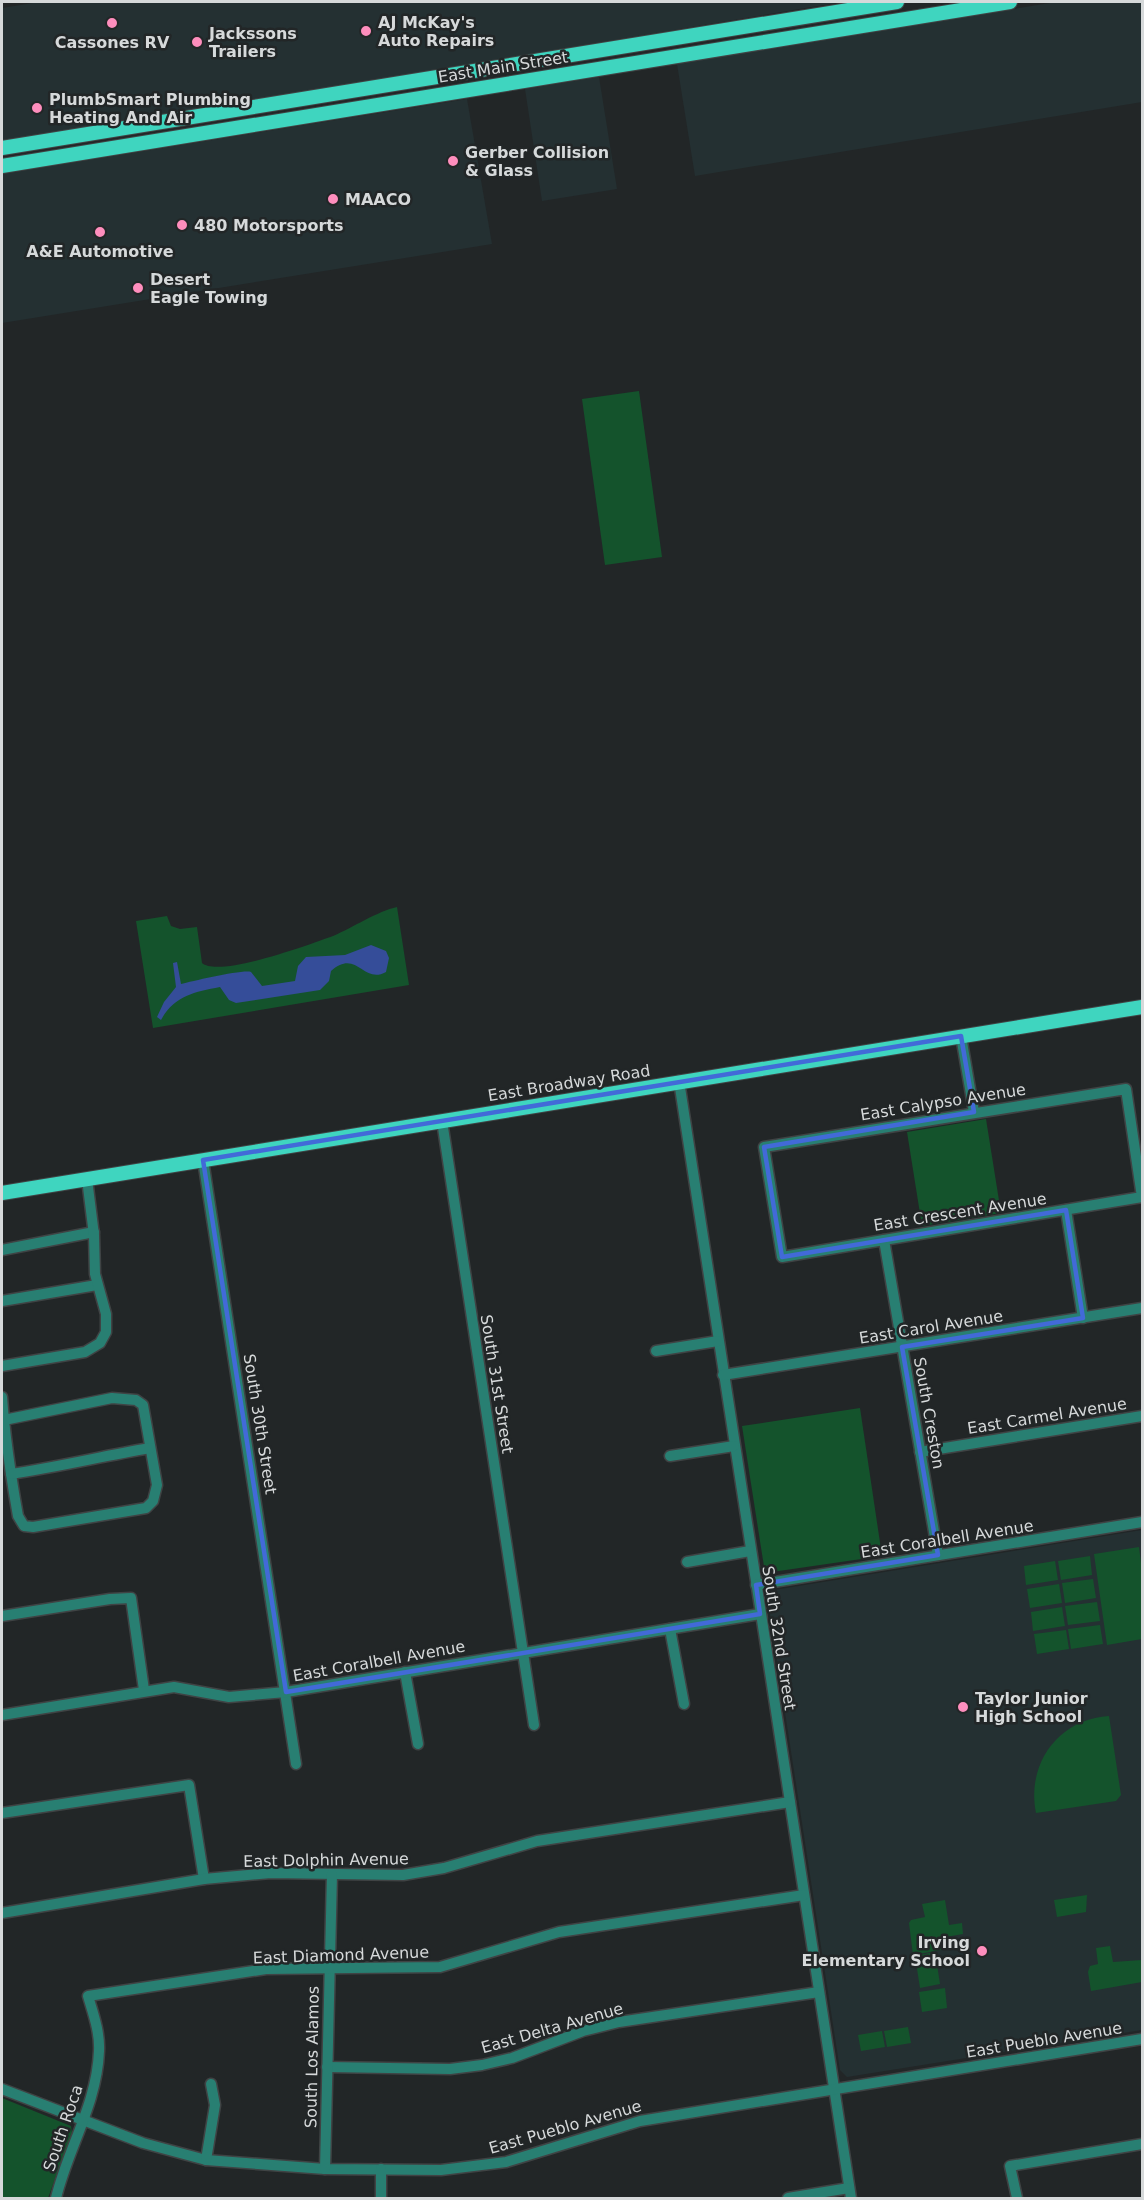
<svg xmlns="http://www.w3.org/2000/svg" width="1144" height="2200" viewBox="0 0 1144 2200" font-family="'DejaVu Sans',sans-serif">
<rect width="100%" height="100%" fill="#222627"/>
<g fill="#243032">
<polygon points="39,2 842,2 2,142 2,8"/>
<polygon points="1056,2 1142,2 1142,102 695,176 677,64"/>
<polygon points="599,77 617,189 542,201 525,89"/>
<polygon points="467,99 492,244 2,323 2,174"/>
<polygon points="1142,1530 1142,2030 847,2077 840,2070 767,1595 774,1590"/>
</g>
<g fill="#14532c">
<polygon points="639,391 662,557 605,565 582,399"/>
<path d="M397,907L409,985L153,1028L136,921L167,916L171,926L180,929L197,927L202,963C219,978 311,944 333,936C352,928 378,911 397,907Z"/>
<polygon points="986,1119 1001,1213 922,1226 907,1132"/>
<polygon points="860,1408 882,1556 765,1573 742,1426"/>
<polygon points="1139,1547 1142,1571 1142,1639 1107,1645 1094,1554"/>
<polygon points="1090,1556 1092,1575 1061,1580 1058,1561"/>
<polygon points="1055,1561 1058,1580 1026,1585 1024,1566"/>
<polygon points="1093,1579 1096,1598 1065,1603 1062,1583"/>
<polygon points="1059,1584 1062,1603 1030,1608 1027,1589"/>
<polygon points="1097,1602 1100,1621 1068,1625 1065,1606"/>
<polygon points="1062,1607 1065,1626 1033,1631 1031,1612"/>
<polygon points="1100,1625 1103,1644 1071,1649 1068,1629"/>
<polygon points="1066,1630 1069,1649 1037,1654 1034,1634"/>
<path d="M1109,1716L1121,1795L1116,1801L1036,1813C1026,1763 1059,1719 1109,1716Z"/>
<polygon points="1087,1895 1086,1912 1057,1917 1054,1900"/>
<polygon points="945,1900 949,1925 962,1923 963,1934 940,1938 941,1950 913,1955 909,1923 911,1920 925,1917 922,1904"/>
<polygon points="1110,1946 1113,1962 1142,1960 1142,1982 1091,1991 1088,1972 1090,1966 1098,1964 1096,1948"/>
<polygon points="935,1952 940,1984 920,1988 915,1956"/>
<polygon points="945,1988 947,2008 922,2012 919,1992"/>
<polygon points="908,2027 911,2043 887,2047 884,2031"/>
<polygon points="882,2031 885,2047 861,2051 858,2035"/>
<polygon points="2,2098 71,2126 72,2133 48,2198 2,2198"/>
</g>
<path fill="#354d99" d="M371,945L386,951L389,958L386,972C363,985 357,948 331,971L329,981L320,990L236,1003L229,1000L220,987C194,992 174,996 161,1020L157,1017L164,1002L176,987L173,963L177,962L181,984C193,981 244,969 251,972L262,986L295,981L298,966L306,957L345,955Z"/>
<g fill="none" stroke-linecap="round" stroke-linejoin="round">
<defs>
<g id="minor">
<polyline points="961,1036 974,1112"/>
<polyline points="679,1081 851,2198"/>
<polygon points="1126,1089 1142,1197 782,1257 764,1147"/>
<polyline points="442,1121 534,1725"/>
<polyline points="203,1160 296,1764"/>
<polyline points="1066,1210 1083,1318"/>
<polyline points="884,1240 938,1555"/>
<polyline points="2,1250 94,1232"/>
<polyline points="2,1301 97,1285"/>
<polyline points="656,1351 718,1341"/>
<polyline points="2,1366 85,1352 100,1343 106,1332 106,1314 95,1274 94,1235 87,1179"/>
<polyline points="723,1375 1142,1308"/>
<path d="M2,1397C5,1437 11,1477 18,1516L24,1526L33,1527L146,1508L153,1501L157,1485L143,1405L136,1400L112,1398L4,1420"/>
<polyline points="920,1452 1142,1416"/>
<polyline points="670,1456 734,1446"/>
<path d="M11,1474C58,1467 103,1456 150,1448"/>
<polyline points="687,1562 750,1551"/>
<polyline points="756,1585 1142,1522"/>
<polyline points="2,1616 110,1599 131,1598 144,1690"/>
<polyline points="670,1629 684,1704"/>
<polyline points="405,1672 418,1744"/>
<polyline points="2,1715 174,1687 229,1697 286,1692 760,1614"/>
<polyline points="2,1813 189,1785 204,1879"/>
<polyline points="2,1913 204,1879 271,1873 403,1875 444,1868 537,1841 790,1802"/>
<polyline points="327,2067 450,2069 482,2065 512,2058 583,2031 619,2022 819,1992"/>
<polyline points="2,2089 143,2143 206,2160 325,2169 441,2170 506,2162 640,2121 1142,2039"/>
<polyline points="206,2160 215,2105 211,2084"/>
<polyline points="325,2169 332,1874"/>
<path d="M56,2198C68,2148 97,2104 99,2051C100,2032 93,2013 88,1996L266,1969L440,1967L559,1932L804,1895"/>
<polyline points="381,2198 381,2169"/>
<polyline points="788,2198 849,2188"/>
<polyline points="1017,2198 1010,2166 1142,2144"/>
</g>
<g id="major">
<polyline points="2,148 897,2"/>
<polyline points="2,166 1010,2"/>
<polyline points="2,1193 1142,1007"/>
</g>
</defs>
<use href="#minor" stroke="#3f4344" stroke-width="13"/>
<use href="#major" stroke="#3f4344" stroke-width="16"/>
<use href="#minor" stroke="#287f72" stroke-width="10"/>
<use href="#major" stroke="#3fd5bf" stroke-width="14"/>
</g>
<path fill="none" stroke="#426ad8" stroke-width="4.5" stroke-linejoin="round" d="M961,1036L974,1112L764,1147L782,1257L1066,1210L1083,1318L902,1347L938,1555L756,1585L760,1614L286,1692L203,1160Z"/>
<g fill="#fe8ebd" stroke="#222627" stroke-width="2">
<circle cx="112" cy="23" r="6"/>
<circle cx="366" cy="31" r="6"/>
<circle cx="197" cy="42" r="6"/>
<circle cx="37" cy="108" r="6"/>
<circle cx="453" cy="161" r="6"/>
<circle cx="333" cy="199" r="6"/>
<circle cx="182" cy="225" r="6"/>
<circle cx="100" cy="232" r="6"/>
<circle cx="138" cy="288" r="6"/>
<circle cx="963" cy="1707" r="6"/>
<circle cx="982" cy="1951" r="6"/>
</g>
<g text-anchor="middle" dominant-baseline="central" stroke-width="5" stroke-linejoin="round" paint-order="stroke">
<g font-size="16" font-weight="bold" fill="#d6d9da" stroke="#222627" text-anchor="start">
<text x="378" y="22">AJ McKay's<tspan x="378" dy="18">Auto Repairs</tspan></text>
<text x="209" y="33">Jackssons<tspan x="209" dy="18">Trailers</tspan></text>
<text x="112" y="42" text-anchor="middle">Cassones RV</text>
<text x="49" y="99">PlumbSmart Plumbing<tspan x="49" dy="18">Heating And Air</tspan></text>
<text x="465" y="152">Gerber Collision<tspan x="465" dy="18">&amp; Glass</tspan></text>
<text x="345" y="199">MAACO</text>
<text x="194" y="225">480 Motorsports</text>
<text x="100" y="251" text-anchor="middle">A&amp;E Automotive</text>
<text x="150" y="279">Desert<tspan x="150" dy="18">Eagle Towing</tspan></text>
<text x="975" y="1698">Taylor Junior<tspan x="975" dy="18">High School</tspan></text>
<text x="970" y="1942" text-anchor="end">Irving<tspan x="970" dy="18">Elementary School</tspan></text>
</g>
<g font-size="16" fill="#d6d9da" stroke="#222627">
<text transform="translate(503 67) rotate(-9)">East Main Street</text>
<text transform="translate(569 1083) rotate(-9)">East Broadway Road</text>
<text transform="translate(943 1102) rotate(-9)">East Calypso Avenue</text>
<text transform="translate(960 1212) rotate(-9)">East Crescent Avenue</text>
<text transform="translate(931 1327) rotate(-9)">East Carol Avenue</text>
<text transform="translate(497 1384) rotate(81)">South 31st Street</text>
<text transform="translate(929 1413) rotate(80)">South Creston</text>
<text transform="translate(1047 1416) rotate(-9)">East Carmel Avenue</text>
<text transform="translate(260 1424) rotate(81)">South 30th Street</text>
<text transform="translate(947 1539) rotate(-9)">East Coralbell Avenue</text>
<text transform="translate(779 1638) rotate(81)">South 32nd Street</text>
<text transform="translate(379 1661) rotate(-10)">East Coralbell Avenue</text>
<text transform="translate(326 1860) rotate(-1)">East Dolphin Avenue</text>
<text transform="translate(341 1955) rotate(-2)">East Diamond Avenue</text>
<text transform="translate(552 2028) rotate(-16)">East Delta Avenue</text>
<text transform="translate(1044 2040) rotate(-9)">East Pueblo Avenue</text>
<text transform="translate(312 2057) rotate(-89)">South Los Alamos</text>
<text transform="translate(565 2127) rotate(-16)">East Pueblo Avenue</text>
<text transform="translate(63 2128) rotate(-71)">South Roca</text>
</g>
</g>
<rect width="1144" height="2200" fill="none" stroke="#d6d9da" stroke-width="6"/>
</svg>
